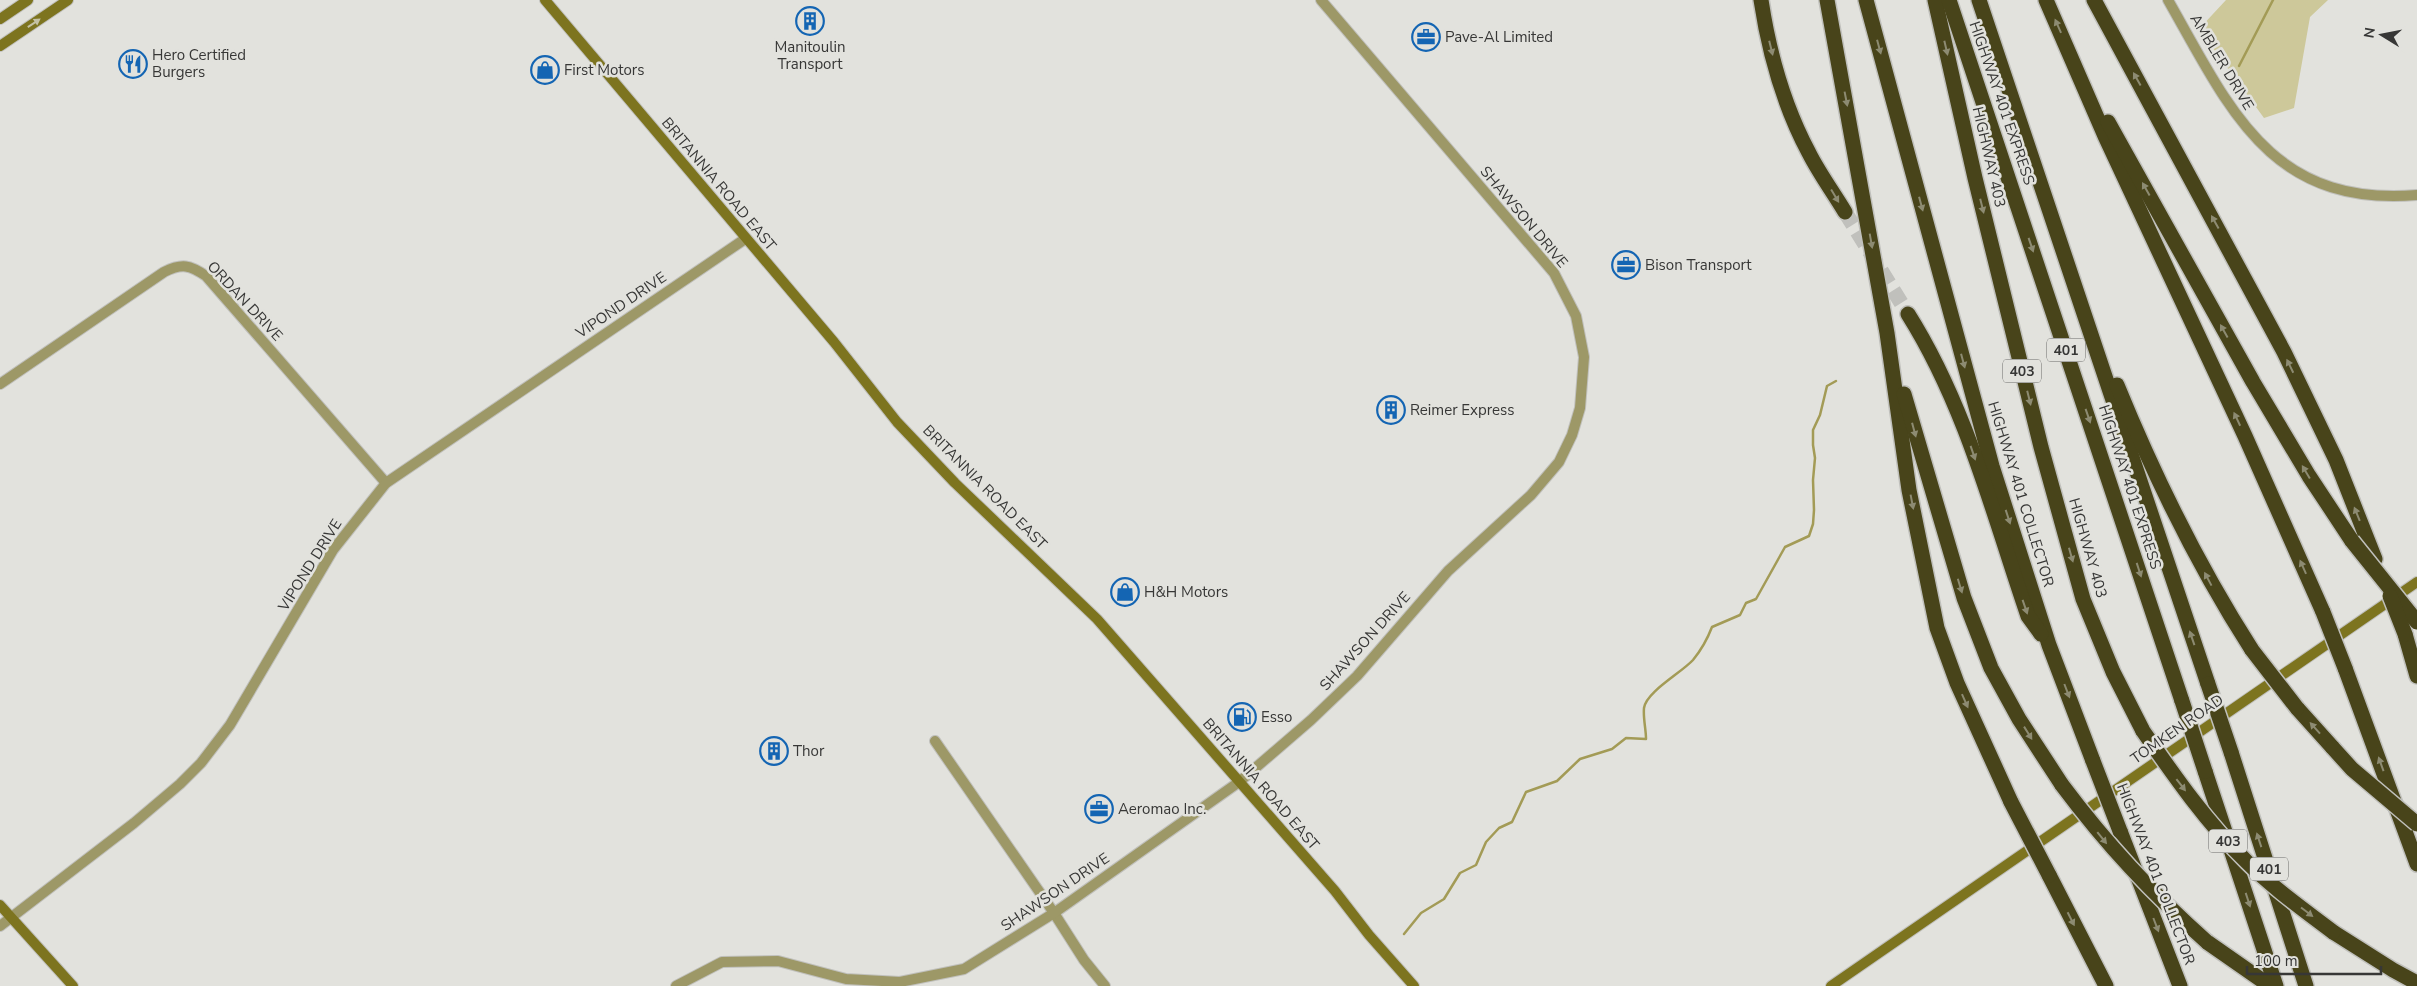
<svg xmlns="http://www.w3.org/2000/svg" width="2417" height="986" viewBox="0 0 2417 986" font-family="'Nunito Sans',sans-serif">
<rect width="100%" height="100%" fill="#e2e2dd"/>
<polygon fill="#cdc89a" points="2226,0 2328,0 2310,17 2294,108 2264,118 2199,29"/>
<g fill="none" stroke-linecap="round" stroke-linejoin="round">
<g stroke="#a39b56" stroke-width="2.5">
<polyline points="2239,66 2273,0"/>
<path d="M1404,934L1421,913L1444,899L1460,873L1476,865L1486,842L1499,828L1512,822L1526,792L1557,781L1580,759L1612,749L1626,738L1646,739C1646,729 1643,718 1644,708C1646,692 1681,673 1693,660C1702,649 1707,640 1712,627L1740,615L1746,603L1756,599L1785,547L1809,536L1813,524L1814,510L1813,480L1815,458L1813,445V430L1820,415L1827,386L1836,381"/>
</g>
<polyline stroke="#c0c0bc" stroke-width="15" stroke-dasharray="15 8" stroke-linecap="butt" points="1845,212 1908,314"/>
<defs>
<g id="street">
<path d="M2168,0C2230,109 2270,207 2417,195"/>
<path d="M0,384L164,272C182,263 190,265 206,276L386,483"/>
<polyline points="935,741 1054,913 1084,960 1105,986"/>
<polyline points="0,926 134,823 180,784 201,763 230,725 333,550 386,483 745,239"/>
<polyline points="676,986 722,962 778,961 846,979 900,982 964,969 1054,913 1239,782 1311,720 1357,676 1448,571 1531,495 1559,462 1572,435 1580,408 1584,357 1576,316 1554,273 1321,0"/>
</g>
<g id="secondary">
<polyline points="545,0 834,342 897,422 955,483 1097,619 1335,891 1369,935 1414,986"/>
<polyline points="0,19 28,0"/>
<polyline points="0,46 68,0"/>
<polyline points="0,905 73,986"/>
<polyline points="1831,986 2417,582"/>
</g>
<g id="highway">
<path d="M1761,0C1769,53 1784,106 1809,153C1819,173 1833,192 1845,212"/>
<polyline points="1827,0 1887,333 1909,490 1937,628 1957,683 2011,802"/>
<polyline points="1866,0 1992,466 2049,645 2093,761"/>
<polyline points="1935,0 1975,178 2041,447 2083,599 2113,672 2143,731"/>
<polyline points="1949,0 2182,701"/>
<polyline points="1979,0 2208,684"/>
<polyline points="2046,0 2105,136 2245,436 2323,612"/>
<polyline points="2094,0 2284,352 2336,460 2375,559"/>
<polyline points="2108,122 2253,382 2309,476 2352,541"/>
<path d="M1908,314C1966,406 1993,514 2028,616L2041,634"/>
<path d="M2117,385C2155,478 2198,566 2252,650"/>
<polyline points="1904,394 1964,598 1991,668 2019,719 2062,785"/>
<polyline points="2405,634 2417,676"/>
<polyline points="2345,668 2417,864"/>
<polyline points="2297,708 2333,748"/>
<polyline points="2231,752 2306,986"/>
<polyline points="2205,771 2276,986"/>
<polyline points="2120,831 2180,986"/>
<polyline points="2049,875 2106,986"/>
<polyline points="2333,932 2393,970 2417,983"/>
<polyline points="2207,942 2270,986"/>
</g>
</defs>
<use href="#street" stroke="#c0c0bc" stroke-width="12"/>
<use href="#secondary" stroke="#c0c0bc" stroke-width="12"/>
<use href="#highway" stroke="#c0c0bc" stroke-width="18"/>
<use href="#street" stroke="#9d9867" stroke-width="10"/>
<use href="#secondary" stroke="#7d741f" stroke-width="10"/>
<use href="#highway" stroke="#48441a" stroke-width="15"/>
<defs>
<g id="highway-bridge">
<polyline points="2352,541 2417,622"/>
<polyline points="2390,596 2405,634"/>
<polyline points="2323,612 2345,668"/>
<polyline points="2252,650 2297,708"/>
<polyline points="2208,684 2231,752"/>
<polyline points="2182,701 2205,771"/>
<path d="M2143,731C2175,777 2207,823 2247,862C2273,888 2304,910 2333,932"/>
<polyline points="2333,748 2352,769 2417,824"/>
<polyline points="2093,761 2120,831"/>
<path d="M2062,785C2107,845 2151,892 2207,942"/>
<polyline points="2011,802 2049,875"/>
</g>
</defs>
<use href="#highway-bridge" stroke="#c0c0bc" stroke-width="18" stroke-linecap="butt"/>
<use href="#highway-bridge" stroke="#48441a" stroke-width="15"/>
</g>
<defs><path id="oneway-solid" d="M-6-.8H1V-3.2L6.5 0L1 3.2V.8H-6Z" transform="scale(1.25)"/></defs>
<use fill="#c4c1a4" href="#oneway-solid" transform="translate(34 23) rotate(-34)"/>
<g fill="#8d8b72">
<use href="#oneway-solid" transform="translate(2058 26) rotate(-114)"/>
<use href="#oneway-solid" transform="translate(1879 47) rotate(75)"/>
<use href="#oneway-solid" transform="translate(1771 48) rotate(76)"/>
<use href="#oneway-solid" transform="translate(1946 48) rotate(77)"/>
<use href="#oneway-solid" transform="translate(2137 79) rotate(-119)"/>
<use href="#oneway-solid" transform="translate(1846 99) rotate(79)"/>
<use href="#oneway-solid" transform="translate(2146 189) rotate(-119)"/>
<use href="#oneway-solid" transform="translate(1835 196) rotate(59)"/>
<use href="#oneway-solid" transform="translate(1921 204) rotate(75)"/>
<use href="#oneway-solid" transform="translate(1982 206) rotate(76)"/>
<use href="#oneway-solid" transform="translate(2215 222) rotate(-119)"/>
<use href="#oneway-solid" transform="translate(1871 241) rotate(80)"/>
<use href="#oneway-solid" transform="translate(2031 245) rotate(71)"/>
<use href="#oneway-solid" transform="translate(2224 331) rotate(-119)"/>
<use href="#oneway-solid" transform="translate(1963 361) rotate(75)"/>
<use href="#oneway-solid" transform="translate(2290 366) rotate(-116)"/>
<use href="#oneway-solid" transform="translate(2029 398) rotate(76)"/>
<use href="#oneway-solid" transform="translate(2088 416) rotate(71)"/>
<use href="#oneway-solid" transform="translate(2237 419) rotate(-115)"/>
<use href="#oneway-solid" transform="translate(1914 430) rotate(75)"/>
<use href="#oneway-solid" transform="translate(1973 453) rotate(71)"/>
<use href="#oneway-solid" transform="translate(2306 472) rotate(-121)"/>
<use href="#oneway-solid" transform="translate(1912 502) rotate(79)"/>
<use href="#oneway-solid" transform="translate(2357 514) rotate(-112)"/>
<use href="#oneway-solid" transform="translate(2008 517) rotate(72)"/>
<use href="#oneway-solid" transform="translate(2071 555) rotate(74)"/>
<use href="#oneway-solid" transform="translate(2303 567) rotate(-114)"/>
<use href="#oneway-solid" transform="translate(2139 570) rotate(72)"/>
<use href="#oneway-solid" transform="translate(2208 579) rotate(-118)"/>
<use href="#oneway-solid" transform="translate(1960 586) rotate(73)"/>
<use href="#oneway-solid" transform="translate(2025 607) rotate(71)"/>
<use href="#oneway-solid" transform="translate(2192 638) rotate(-109)"/>
<use href="#oneway-solid" transform="translate(2067 691) rotate(69)"/>
<use href="#oneway-solid" transform="translate(1965 701) rotate(66)"/>
<use href="#oneway-solid" transform="translate(2315 728) rotate(-132)"/>
<use href="#oneway-solid" transform="translate(2028 733) rotate(58)"/>
<use href="#oneway-solid" transform="translate(2381 764) rotate(-110)"/>
<use href="#oneway-solid" transform="translate(2181 785) rotate(52)"/>
<use href="#oneway-solid" transform="translate(2102 838) rotate(51)"/>
<use href="#oneway-solid" transform="translate(2259 840) rotate(-108)"/>
<use href="#oneway-solid" transform="translate(2248 900) rotate(72)"/>
<use href="#oneway-solid" transform="translate(2307 912) rotate(37)"/>
<use href="#oneway-solid" transform="translate(2071 919) rotate(63)"/>
<use href="#oneway-solid" transform="translate(2156 925) rotate(69)"/>
</g>
<defs>
<symbol id="building-ring" viewBox="-11 -11 22 22"><circle r="9.5" fill="#e2e2dd" stroke="#1465b3" stroke-width="1.5"/><path d="M-4-6H4V6H1V3H-1V6H-4ZM-2.5-4.3h1.7v1.8h-1.7ZM.8-4.3h1.7v1.8H.8ZM-2.5-1h1.7V.8h-1.7ZM.8-1h1.7V.8H.8Z" fill="#1465b3"/></symbol>
<symbol id="office-ring" viewBox="-11 -11 22 22"><circle r="9.5" fill="#e2e2dd" stroke="#1465b3" stroke-width="1.5"/><path d="M-6-3h4V-5.5h4V-3h4V5H-6ZM-1-4.5V-3h2v-1.5ZM-6 0V1H6V0Z" fill="#1465b3"/></symbol>
<symbol id="restaurant-ring" viewBox="-11 -11 22 22"><circle r="9.5" fill="#e2e2dd" stroke="#1465b3" stroke-width="1.5"/><path d="M-5-6h1v4h1v-4h1v4h1v-4h1v5L-1.5 .5V6h-2V.5L-5-1ZM5-6V6H3V1.5H1.5Q1.5-4 5-6Z" fill="#1465b3"/></symbol>
<symbol id="shop-ring" viewBox="-11 -11 22 22"><circle r="9.5" fill="#e2e2dd" stroke="#1465b3" stroke-width="1.5"/><path d="M-5-2.5h2.3a2.7 3.5 0 0 1 5.4 0H5L5.5 6h-11ZM-1.5-2.5h3a1.5 2.3 0 0 0-3 0Z" fill="#1465b3"/></symbol>
<symbol id="fuel-ring" viewBox="-11 -11 22 22"><circle r="9.5" fill="#e2e2dd" stroke="#1465b3" stroke-width="1.5"/><path d="M-5.5-6h7V0h2V4h1.3V-2.5L3-4.5l.8-.8L6-3V5H2.5V1h-1V6h-7ZM-4.2-4.7v3.2H.2V-4.7Z" fill="#1465b3"/></symbol>
</defs>
<g fill-rule="evenodd">
<use href="#building-ring" x="794" y="5" width="32" height="32"/>
<use href="#office-ring" x="1410" y="21" width="32" height="32"/>
<use href="#restaurant-ring" x="117" y="48" width="32" height="32"/>
<use href="#shop-ring" x="529" y="54" width="32" height="32"/>
<use href="#office-ring" x="1610" y="249" width="32" height="32"/>
<use href="#building-ring" x="1375" y="394" width="32" height="32"/>
<use href="#shop-ring" x="1109" y="576" width="32" height="32"/>
<use href="#fuel-ring" x="1226" y="701" width="32" height="32"/>
<use href="#building-ring" x="758" y="735" width="32" height="32"/>
<use href="#office-ring" x="1083" y="793" width="32" height="32"/>
</g>
<g text-anchor="middle" dominant-baseline="central" stroke-width="5" stroke-linejoin="round" paint-order="stroke">
<g fill="#e2e2dd" stroke="#6a6a68" stroke-width="1">
<rect x="2047" y="338.5" width="38" height="23" rx="4"/>
<rect x="2003" y="359.5" width="38" height="23" rx="4"/>
<rect x="2209" y="829.5" width="38" height="23" rx="4"/>
<rect x="2250" y="857.5" width="38" height="23" rx="4"/>
</g>
<g font-size="14" font-weight="bold" fill="#373736">
<text x="2066" y="350">401</text>
<text x="2022" y="371">403</text>
<text x="2228" y="841">403</text>
<text x="2269" y="869">401</text>
</g>
<g font-size="15" fill="#373736" stroke="#e2e2dd" text-anchor="start">
<text x="1445" y="37">Pave-Al Limited</text>
<text x="810" y="47" text-anchor="middle">Manitoulin<tspan x="810" dy="17">Transport</tspan></text>
<text x="152" y="55">Hero Certified<tspan x="152" dy="17">Burgers</tspan></text>
<text x="564" y="70">First Motors</text>
<text x="1645" y="265">Bison Transport</text>
<text x="1410" y="410">Reimer Express</text>
<text x="1144" y="592">H&amp;H Motors</text>
<text x="1261" y="717">Esso</text>
<text x="793" y="751">Thor</text>
<text x="1118" y="809">Aeromao Inc.</text>
</g>
<g font-size="15" fill="#373736" stroke="#e2e2dd">
<text transform="translate(2222 62) rotate(59)">AMBLER DRIVE</text>
<text transform="translate(2002 103) rotate(71)">HIGHWAY 401 EXPRESS</text>
<text transform="translate(1989 157) rotate(77)">HIGHWAY 403</text>
<text transform="translate(719 184) rotate(50)">BRITANNIA ROAD EAST</text>
<text transform="translate(1524 217) rotate(50)">SHAWSON DRIVE</text>
<text transform="translate(245 301) rotate(47)">ORDAN DRIVE</text>
<text transform="translate(621 305) rotate(-34)">VIPOND DRIVE</text>
<text transform="translate(985 487) rotate(45)">BRITANNIA ROAD EAST</text>
<text transform="translate(2130 487) rotate(72)">HIGHWAY 401 EXPRESS</text>
<text transform="translate(2021 494) rotate(73)">HIGHWAY 401 COLLECTOR</text>
<text transform="translate(2088 548) rotate(74)">HIGHWAY 403</text>
<text transform="translate(310 565) rotate(-58)">VIPOND DRIVE</text>
<text transform="translate(1365 641) rotate(-48)">SHAWSON DRIVE</text>
<text transform="translate(2177 729) rotate(-35)">TOMKEN ROAD</text>
<text transform="translate(1261 784) rotate(49)">BRITANNIA ROAD EAST</text>
<text transform="translate(2156 874) rotate(69)">HIGHWAY 401 COLLECTOR</text>
<text transform="translate(1055 892) rotate(-34)">SHAWSON DRIVE</text>
</g>
</g>
<g transform="translate(2382 35) rotate(280)" stroke="#e2e2dd" stroke-width="4" paint-order="stroke">
<path d="M0-4L9 19L0 12L-9 19Z" fill="#373736"/>
<text y="-8" font-size="14" font-weight="bold" text-anchor="middle" fill="#373736">N</text>
</g>
<path d="M2247 966v8h134v-8" fill="none" stroke="#373736" stroke-width="2.5"/>
<text x="2254" y="966" font-size="15" fill="#373736" stroke="#e2e2dd" stroke-width="4" paint-order="stroke">100 m</text>
</svg>
